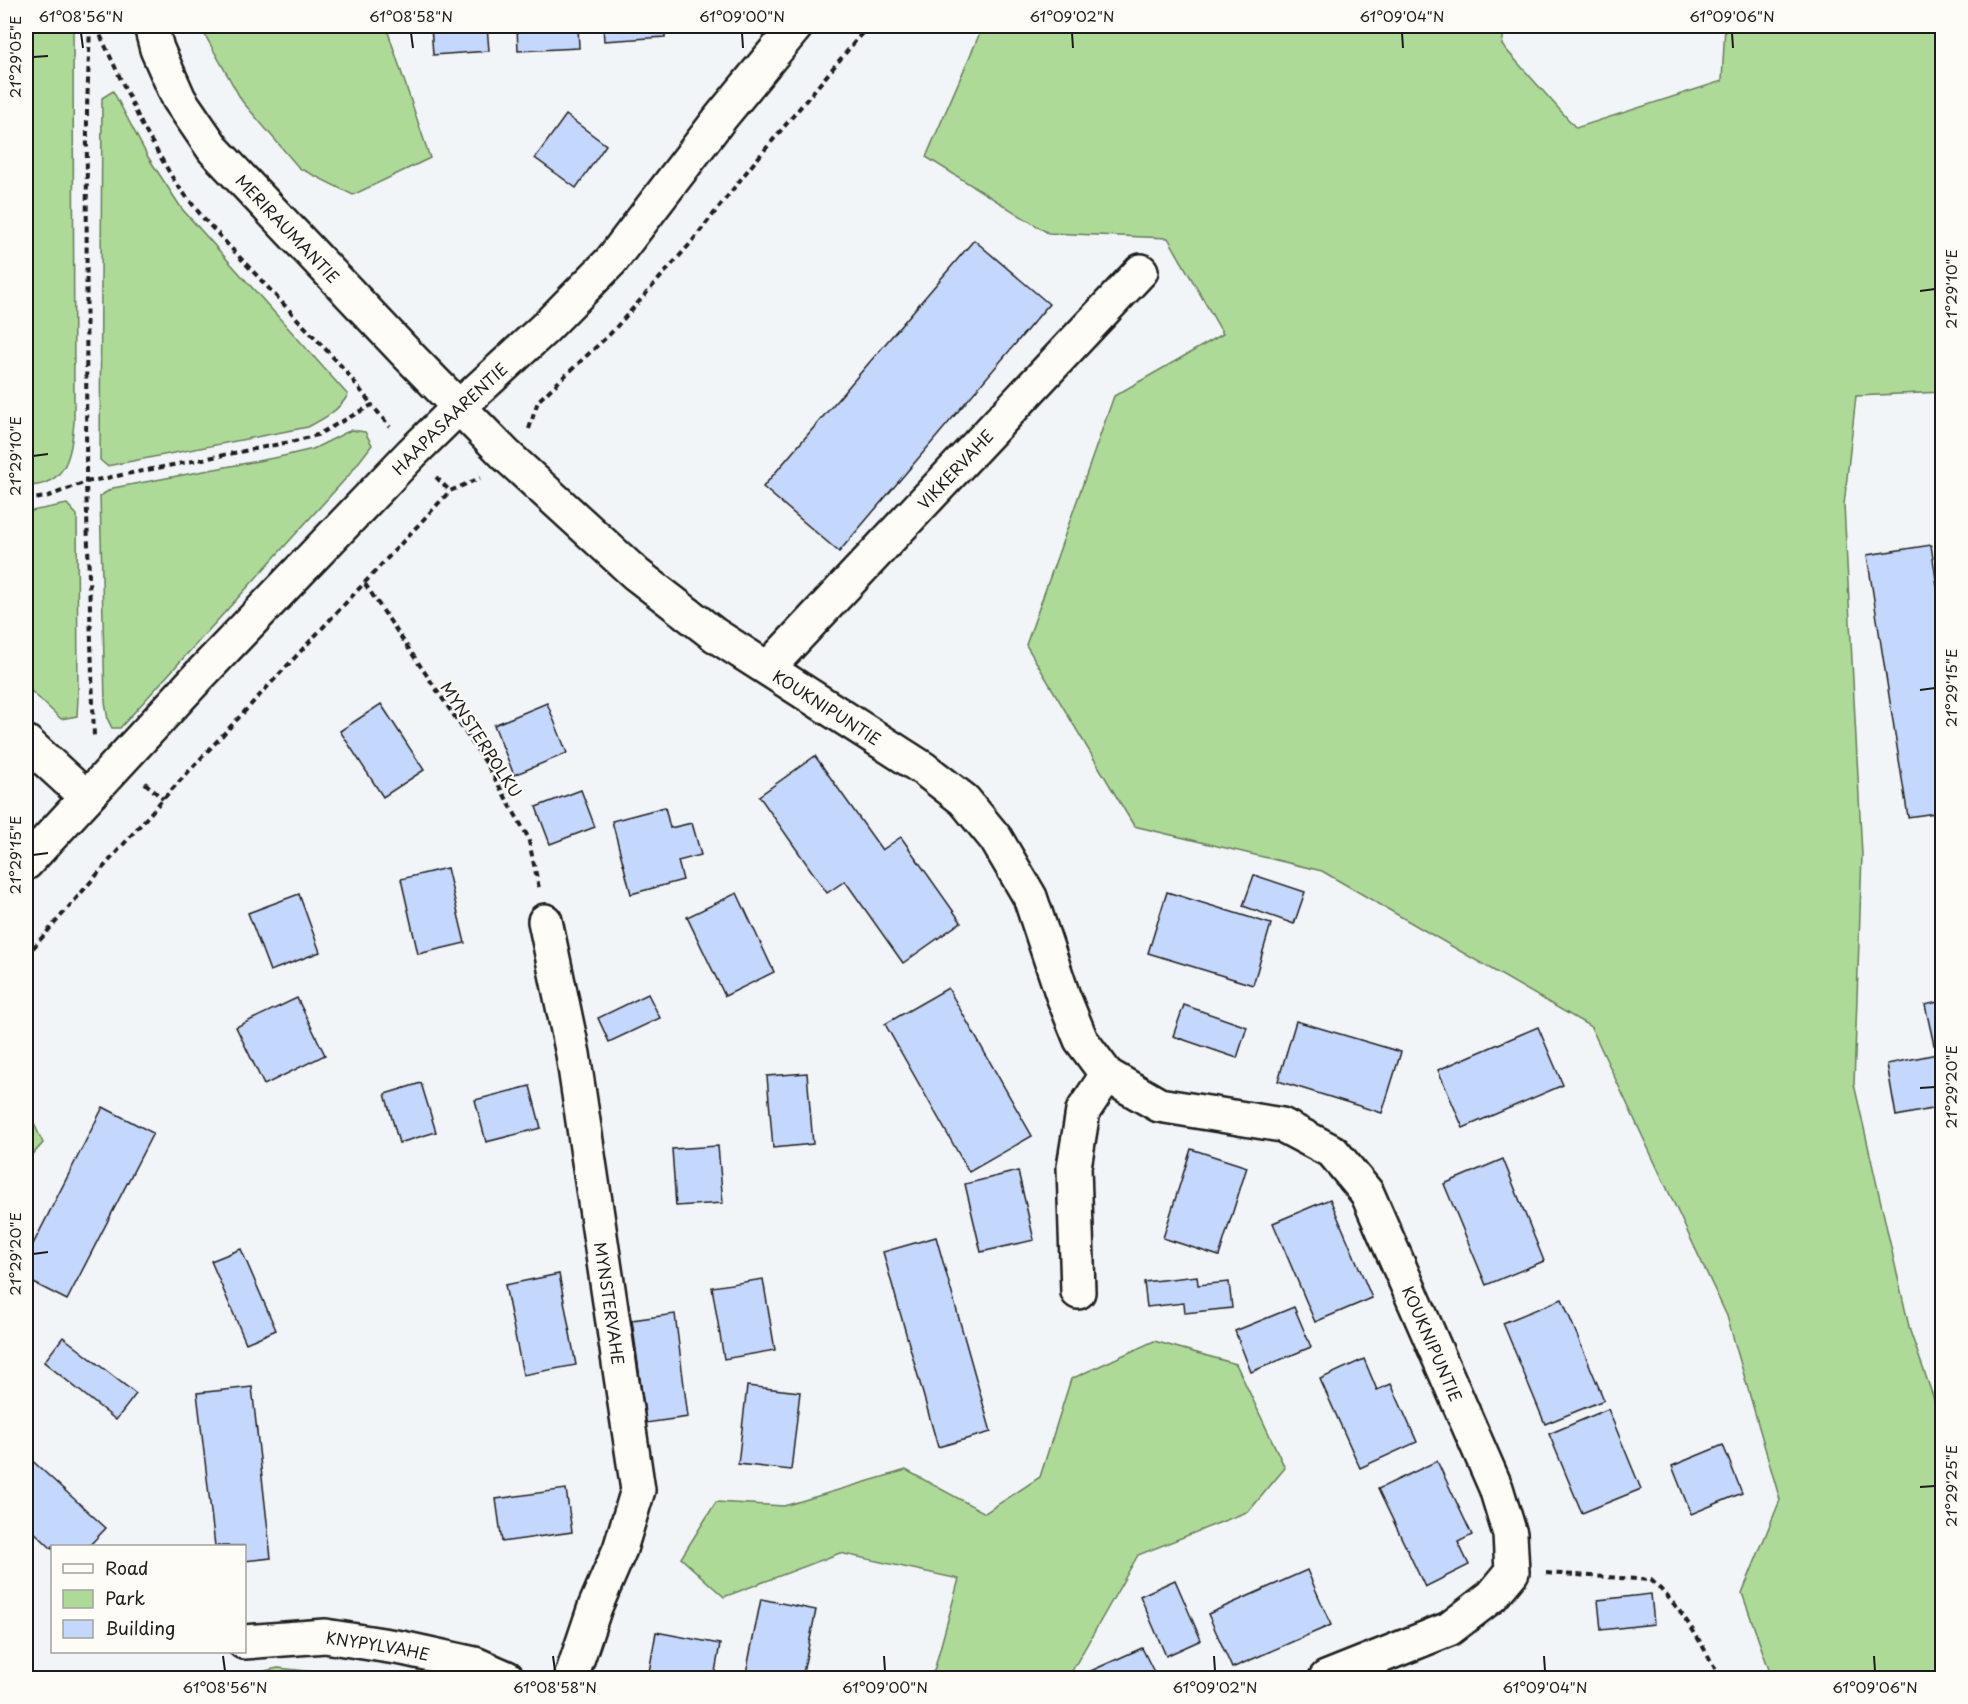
<svg xmlns="http://www.w3.org/2000/svg" width="1968" height="1704" viewBox="0 0 1968 1704" font-family="'Playpen Sans',sans-serif">
<rect width="100%" height="100%" fill="#f2f5f8"/>
<filter id="ink" filterUnits="userSpaceOnUse"><feTurbulence type="fractalNoise" baseFrequency=".0167" numOctaves="2"/><feDisplacementMap in="SourceGraphic" scale="12" xChannelSelector="R" yChannelSelector="G"/><feConvolveMatrix kernelMatrix="1 2 1 2 8 2 1 2 1" color-interpolation-filters="sRGB"/></filter>
<g filter="url(#ink)">
<g fill="#aeda98" stroke="#657b5a" stroke-width="1.5">
<path d="M26,26H73L74,422C71,455 67,486 26,486Z"/>
<polygon points="200,26 386,26 430,158 353,195 299,168 242,101"/>
<polygon points="983,26 1505,26 1502,45 1576,128 1722,81 1725,26 1942,26 1942,392 1856,396 1844,505 1862,855 1854,1084 1910,1331 1942,1422 1942,1678 1772,1678 1742,1593 1780,1500 1727,1316 1591,1027 1322,871 1134,826 1026,645 1114,396 1223,334 1168,238 1048,233 926,157"/>
<path d="M113,91L148,157L182,209L348,395C338,411 325,418 308,427L107,466L100,460L102,98Z"/>
<polygon points="351,430 365,432 372,445 349,475 120,728 112,728 108,720 105,702 100,496 113,488 279,457 313,449"/>
<polygon points="67,504 77,515 78,698 77,716 61,719 26,686 26,512"/>
<polygon points="26,1106 43,1143 26,1162"/>
<polygon points="1154,1341 1236,1364 1285,1468 1249,1511 1138,1555 1068,1678 921,1678 934,1671 959,1579 840,1553 724,1597 681,1558 716,1502 784,1506 906,1470 985,1513 1040,1477 1071,1379"/>
<polygon points="278,1668 375,1678 233,1678"/>
</g>
<g fill="#c4d7fc" stroke="#1c1c1c" stroke-width="1.5">
<polygon points="431,26 487,26 489,51 433,55"/>
<polygon points="517,26 578,26 579,48 518,51"/>
<polygon points="603,26 665,26 665,37 604,41"/>
<polygon points="566,115 606,145 576,188 535,158"/>
<polygon points="974,240 1049,304 839,552 763,487"/>
<polygon points="1931,545 1942,620 1942,812 1908,817 1867,555"/>
<polygon points="547,703 567,753 514,775 494,725"/>
<polygon points="381,704 424,770 383,797 340,731"/>
<polygon points="815,756 882,850 901,837 961,922 903,963 845,881 827,893 759,796"/>
<polygon points="581,790 595,827 550,844 536,807"/>
<polygon points="665,807 670,828 692,823 701,855 678,861 683,880 631,894 612,821"/>
<polygon points="447,868 465,943 418,954 401,879"/>
<polygon points="1254,875 1305,892 1294,924 1243,906"/>
<polygon points="1167,892 1271,924 1253,985 1148,953"/>
<polygon points="737,893 774,972 725,996 687,917"/>
<polygon points="299,894 320,952 270,971 248,913"/>
<polygon points="948,988 1032,1136 969,1172 885,1024"/>
<polygon points="648,994 660,1018 609,1042 598,1018"/>
<polygon points="297,998 325,1055 264,1085 236,1027"/>
<polygon points="1942,1001 1942,1043 1934,1045 1925,1005"/>
<polygon points="1184,1005 1247,1027 1237,1058 1173,1036"/>
<polygon points="1296,1021 1401,1052 1382,1113 1278,1081"/>
<polygon points="1538,1027 1563,1085 1463,1128 1438,1070"/>
<polygon points="1942,1053 1942,1107 1896,1116 1887,1064"/>
<polygon points="807,1073 813,1144 773,1148 767,1076"/>
<polygon points="421,1083 436,1132 399,1143 385,1094"/>
<polygon points="530,1086 541,1128 486,1142 475,1100"/>
<polygon points="103,1107 153,1133 67,1300 26,1279 26,1258"/>
<polygon points="718,1146 723,1203 676,1206 672,1149"/>
<polygon points="1191,1149 1247,1167 1219,1256 1163,1238"/>
<polygon points="1503,1159 1544,1261 1486,1285 1444,1184"/>
<polygon points="1018,1171 1034,1240 981,1252 965,1184"/>
<polygon points="1330,1199 1372,1298 1315,1322 1273,1223"/>
<polygon points="936,1237 991,1432 938,1447 883,1252"/>
<polygon points="241,1249 276,1330 246,1343 211,1261"/>
<polygon points="559,1274 576,1365 523,1375 505,1285"/>
<polygon points="1197,1276 1198,1285 1229,1282 1232,1308 1185,1313 1184,1303 1147,1307 1144,1282"/>
<polygon points="763,1279 775,1350 724,1359 712,1287"/>
<polygon points="1562,1299 1604,1400 1545,1424 1503,1323"/>
<polygon points="1294,1307 1311,1347 1251,1372 1235,1331"/>
<polygon points="675,1314 688,1417 646,1423 632,1320"/>
<polygon points="63,1337 136,1394 116,1420 44,1362"/>
<polygon points="1364,1359 1377,1390 1391,1384 1417,1442 1360,1468 1320,1379"/>
<polygon points="747,1386 800,1392 791,1470 738,1464"/>
<polygon points="252,1387 271,1558 244,1561 244,1546 215,1546 197,1393"/>
<polygon points="1608,1409 1641,1489 1582,1513 1549,1434"/>
<polygon points="1723,1445 1742,1493 1691,1514 1672,1466"/>
<polygon points="26,1455 106,1528 89,1546 52,1546 52,1549 26,1524"/>
<polygon points="1437,1461 1472,1535 1458,1542 1469,1565 1425,1587 1378,1489"/>
<polygon points="566,1489 572,1532 502,1542 496,1499"/>
<polygon points="1307,1570 1331,1625 1232,1668 1208,1614"/>
<polygon points="1175,1580 1201,1640 1166,1656 1140,1596"/>
<polygon points="1651,1594 1654,1624 1601,1630 1598,1600"/>
<polygon points="761,1599 816,1610 802,1678 745,1678"/>
<polygon points="656,1632 720,1644 714,1678 648,1678"/>
<polygon points="1142,1648 1157,1678 1075,1678"/>
</g>
<g fill="none" stroke-linecap="round" stroke-linejoin="round">
<defs>
<g id="minor">
<path id="s1" d="M151,26L157,49L179,99L214,150L406,353L506,455L636,574L715,635L924,769L964,800L996,839L1030,897L1063,996L1081,1040L1107,1075L1083,1111L1074,1167L1078,1292"/>
<path id="s2" d="M768,668L1141,271"/>
<path id="s3" d="M545,921L573,1054L638,1490L620,1549L595,1607L571,1678"/>
<path id="s4" d="M1107,1075L1159,1105L1282,1125L1333,1152L1367,1193L1496,1488L1510,1534L1512,1572L1492,1596L1449,1629L1326,1678"/>
<path id="s5" d="M244,1642L325,1636L402,1648L475,1664L507,1678"/>
</g>
<g id="major">
<polyline points="26,742 86,797"/>
<path id="s6" d="M26,863L198,677L412,453L459,407L546,327L611,261L721,117L796,26"/>
</g>
</defs>
<use href="#minor" stroke="#1c1c1c" stroke-width="38"/>
<use href="#major" stroke="#1c1c1c" stroke-width="38"/>
<g stroke="#1c1c1c" stroke-width="4" stroke-dasharray="6 4.5" stroke-linecap="butt">
<polyline points="90,26 87,108 86,482 94,737"/>
<polyline points="96,26 143,127 175,182 204,219 345,370 372,405"/>
<polyline points="529,429 538,401 611,333 690,244 748,170 868,26"/>
<polyline points="436,477 450,491"/>
<polyline points="26,500 46,497 86,482 295,441 317,435 372,405 390,427"/>
<polyline points="365,584 486,763 528,837 539,888"/>
<polyline points="145,783 163,799"/>
<polyline points="26,956 163,799 450,491 480,478"/>
<path d="M1546,1573L1651,1580C1681,1607 1702,1643 1720,1678"/>
</g>
<use href="#minor" stroke="#fdfcf7" stroke-width="33"/>
<use href="#major" stroke="#fdfcf7" stroke-width="33"/>
</g>
</g>
<path fill="none" stroke="#1c1c1c" stroke-width="2" d="M81,33L83,48M411,33L413,48M742,33L743,48M1072,33L1073,48M1402,33L1403,48M1732,33L1733,48M33,57L48,56M1920,291L1935,289M33,456L48,454M1920,690L1935,688M33,855L48,853M1920,1088L1935,1087M33,1254L48,1252M1920,1487L1935,1486M223,1656L225,1671M553,1656L555,1671M884,1656L885,1671M1214,1656L1215,1671M1544,1656L1545,1671M1874,1656L1875,1671"/>
<g text-anchor="middle" dominant-baseline="central" stroke-width="4.5" stroke-linejoin="round" paint-order="stroke">
<g font-size="16" fill="#1c1c1c" stroke="#fdfcf7">
<text stroke="none"><textPath href="#s1" startOffset="248">MERIRAUMANTIE</textPath></text>
<text stroke="none"><textPath href="#s6" startOffset="614">HAAPASAARENTIE</textPath></text>
<text stroke="none"><textPath href="#s2" startOffset="273">VIKKERVAHE</textPath></text>
<text stroke="none"><textPath href="#s1" startOffset="972">KOUKNIPUNTIE</textPath></text>
<text transform="translate(482 739) rotate(57)">MYNSTERPOLKU</text>
<text stroke="none"><textPath href="#s3" startOffset="388">MYNSTERVAHE</textPath></text>
<text stroke="none"><textPath href="#s4" startOffset="460">KOUKNIPUNTIE</textPath></text>
<text stroke="none"><textPath href="#s5" startOffset="135">KNYPYLVAHE</textPath></text>
</g>
</g>
<rect width="1968" height="1704" fill="none" stroke="#fdfcf7" stroke-width="66"/>
<rect x="51" y="1545" width="195" height="108" fill="#fdfcf7" stroke="#a3a29f" stroke-width="1.5"/>
<rect x="63" y="1564" width="30" height="9" fill="#fdfcf7" stroke="#a3a29f" stroke-width="1.5"/>
<text x="105" y="1575" font-size="18" fill="#1c1c1c">Road</text>
<rect x="63" y="1590" width="30" height="18" fill="#aeda98" stroke="#a3a29f" stroke-width="1.5"/>
<text x="105" y="1605" font-size="18" fill="#1c1c1c">Park</text>
<rect x="63" y="1620" width="30" height="18" fill="#c4d7fc" stroke="#a3a29f" stroke-width="1.5"/>
<text x="105" y="1635" font-size="18" fill="#1c1c1c">Building</text>
<rect x="33" y="33" width="1902" height="1638" fill="none" stroke="#1c1c1c" stroke-width="2"/>
<g font-size="15" text-anchor="middle" fill="#1c1c1c">
<text x="81" y="22">61°08'56"N</text>
<text x="411" y="22">61°08'58"N</text>
<text x="742" y="22">61°09'00"N</text>
<text x="1072" y="22">61°09'02"N</text>
<text x="1402" y="22">61°09'04"N</text>
<text x="1732" y="22">61°09'06"N</text>
<text transform="translate(16 57) rotate(-90)" y="5">21°29'05"E</text>
<text transform="translate(1952 289) rotate(-90)" y="5">21°29'10"E</text>
<text transform="translate(16 456) rotate(-90)" y="5">21°29'10"E</text>
<text transform="translate(1952 688) rotate(-90)" y="5">21°29'15"E</text>
<text transform="translate(16 855) rotate(-90)" y="5">21°29'15"E</text>
<text transform="translate(1952 1087) rotate(-90)" y="5">21°29'20"E</text>
<text transform="translate(16 1254) rotate(-90)" y="5">21°29'20"E</text>
<text transform="translate(1952 1486) rotate(-90)" y="5">21°29'25"E</text>
<text x="225" y="1693">61°08'56"N</text>
<text x="555" y="1693">61°08'58"N</text>
<text x="885" y="1693">61°09'00"N</text>
<text x="1215" y="1693">61°09'02"N</text>
<text x="1545" y="1693">61°09'04"N</text>
<text x="1875" y="1693">61°09'06"N</text>
</g>
</svg>
